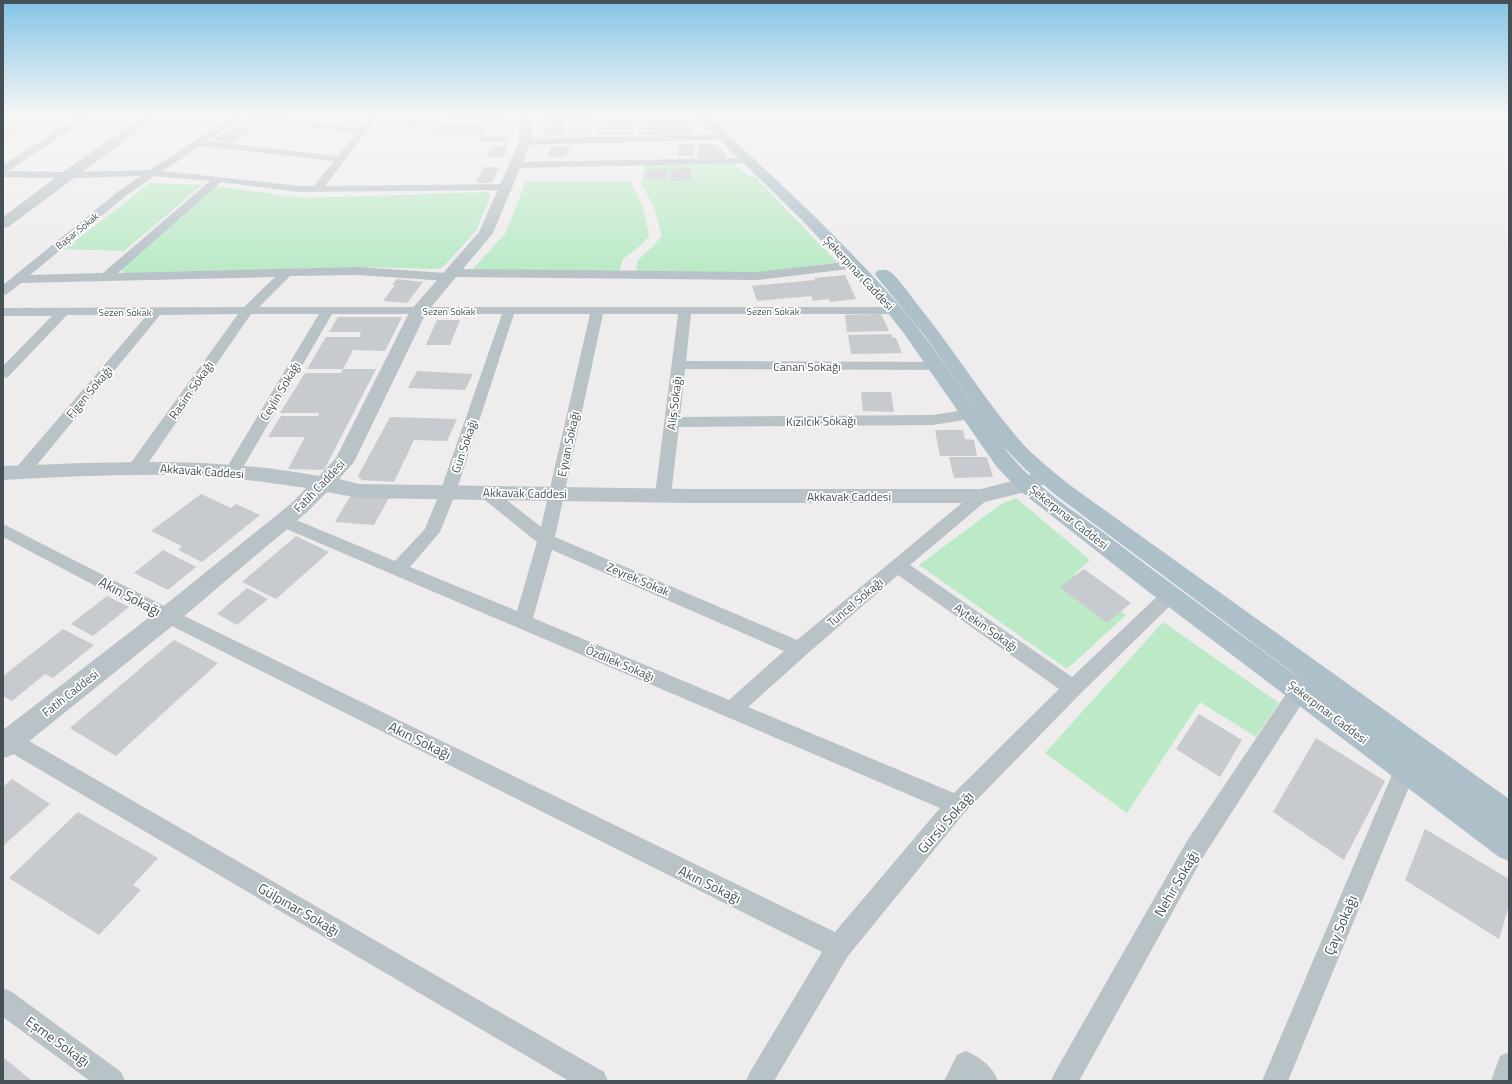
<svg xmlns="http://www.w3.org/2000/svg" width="1512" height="1084" viewBox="0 0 1512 1084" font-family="'Titillium Web',sans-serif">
<rect width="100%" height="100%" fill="#eeecec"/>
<polygon fill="#dfdddd" points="3,114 51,114 3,143"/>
<g fill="#bceac7">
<polygon points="735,164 749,177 754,176 837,262 760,273 636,272 638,260 654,245 662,236 653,205 641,184 645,165"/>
<polygon points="526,181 630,181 643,207 649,236 641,245 623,259 619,272 472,270 505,234"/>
<polygon points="150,183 202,185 124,251 65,249"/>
<polygon points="214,186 304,198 486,192 491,195 476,231 442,268 434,269 364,267 124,273 120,268"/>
<polygon points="1016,498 1090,560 1074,575 1126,615 1067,669 919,565 1001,504"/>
<polygon points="1163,622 1279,703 1256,737 1200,702 1127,813 1045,753"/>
</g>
<g fill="#c7cace">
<polygon points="290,114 321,114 313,118"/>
<polygon points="336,114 364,114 356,118"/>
<polygon points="553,114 591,114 595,119 570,123 568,119 565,121 564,135 544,136 546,119"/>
<polygon points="406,120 427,120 418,130 397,130"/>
<polygon points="3,121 14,122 8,125 16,126 3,132"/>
<polygon points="636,121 633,135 596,135 599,122"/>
<polygon points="694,121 693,134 638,135 640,122"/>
<polygon points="590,123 590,133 570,134 570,124"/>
<polygon points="436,124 487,124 482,134 430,134"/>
<polygon points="234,127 254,129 233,143 212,140"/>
<polygon points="481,135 509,135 506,142 477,142"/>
<polygon points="679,144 695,144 694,156 678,156"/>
<polygon points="700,144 719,144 718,148 722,148 721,151 726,152 725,158 697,158"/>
<polygon points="492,146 508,146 503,157 487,157"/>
<polygon points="551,146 570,146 566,157 547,157"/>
<polygon points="484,167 499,167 492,183 476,183"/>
<polygon points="691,168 691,180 670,181 671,169"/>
<polygon points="648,169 669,169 666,179 645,179"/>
<polygon points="845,275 856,299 830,302 829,299 813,301 811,296 757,301 752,286 815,280 814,278"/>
<polygon points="397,279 423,282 407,303 383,301 395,285 392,285"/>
<polygon points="881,314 889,331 847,332 845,315"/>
<polygon points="338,317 402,317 385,351 353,350 343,369 376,369 324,470 288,469 305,437 268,437 281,416 318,416 319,413 280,413 305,373 341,373 343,369 307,369 326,337 360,337 361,335 359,335 361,332 329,332"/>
<polygon points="437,320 460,320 450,345 426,345"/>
<polygon points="891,334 892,337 896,338 902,353 851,354 848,335"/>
<polygon points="417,371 473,374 465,390 408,388"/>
<polygon points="861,392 891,392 894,412 863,411"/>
<polygon points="390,417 457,419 447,441 414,440 394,482 362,480 358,476"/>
<polygon points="935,430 963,430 965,439 974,440 977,456 940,456"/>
<polygon points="949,457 987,457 993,477 954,478"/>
<polygon points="201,494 231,508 236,504 260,515 202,562 178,550 182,546 151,531"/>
<polygon points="351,495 389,498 374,525 335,522"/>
<polygon points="296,536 329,552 276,599 242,582"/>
<polygon points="163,550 196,567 168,590 134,573"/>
<polygon points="1084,569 1131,603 1107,623 1060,587"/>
<polygon points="247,588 268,599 237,625 217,614"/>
<polygon points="107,596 129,607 93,636 71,624"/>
<polygon points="63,629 94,645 53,678 45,674 12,701 3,696 3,676"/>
<polygon points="174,640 218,663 116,756 70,728"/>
<polygon points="1199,714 1242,740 1220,777 1176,749"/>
<polygon points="1316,738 1385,781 1344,860 1273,812"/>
<polygon points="12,779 50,804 3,846 3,787"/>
<polygon points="78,812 158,858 133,885 141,890 99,935 9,878"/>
<polygon points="1425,829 1509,879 1509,905 1499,939 1405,880"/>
<polygon points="3,1057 32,1081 3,1081"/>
</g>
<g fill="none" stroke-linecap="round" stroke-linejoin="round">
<g fill="#b8c2c7" fill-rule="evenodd">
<path d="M83,114H94L8,171L68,172L150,170L231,117L227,114H251L360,128L371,114H380L325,186L506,184L511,187L506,190L298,192L221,182L118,273L359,267L445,273L447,270L451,269L758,272L853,261L857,262L859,265L857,268L758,280L453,277L451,280L447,281L359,275L290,276L259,307H895L900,308L901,311L900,314H691L686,361L936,362L941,363L943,366L941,369L936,370L685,369L680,417L933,415L970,409L975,411L977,414L975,417L970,419L933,425L679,427L671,495L669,499L663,501L657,499L655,495L678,314H603L555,537L797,640L975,492L981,490L987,492L989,496L987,500L910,565L1072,677L1164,590L1170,588L1176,590L1179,595L1176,600L1080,694L965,812L848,956L774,1081H746L750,1072L822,952L162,621L3,537V524L174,611L835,932L940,808L277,525L275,521L277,517L283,515L289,517L395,561L425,529L440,492L502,314H332L238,476L232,477L226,476L224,472L319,314H251L142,472L136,473L130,472L128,468L130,464L238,314L160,315L27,477L21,478L15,477L13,473L15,469L147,315H67L8,377L3,378V366L52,316H3V308L244,307L275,277L21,283L7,294L3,295V285L120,190L141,176L68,178L3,177V165ZM242,118L356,133L338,156L207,141ZM200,146L334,161L314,186H298L163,171ZM155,176L210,181L103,273L30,275L128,194ZM514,314H590L541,527L493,489L487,487L481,489L479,493L481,497L537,542L517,611L410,567L440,532L456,492ZM552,550L784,651L729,700L533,618ZM898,575L1059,689L954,793L748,707L806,655Z"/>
<polygon points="725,134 728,135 730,137 728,139 525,145 520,142 525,139"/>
<polygon points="749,158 753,159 754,161 753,163 516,168 511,165 516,162"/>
<polygon points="1299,683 1306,685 1309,691 1306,697 1203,857 1079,1081 1051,1081 1055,1072 1187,841 1292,685"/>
<polygon points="3,728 10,730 604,1072 608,1081 569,1081 3,748"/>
<polygon points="1405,760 1412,763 1416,770 1288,1081 1262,1081 1394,770 1398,763"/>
<polygon points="3,988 12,992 121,1072 125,1081 90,1081 3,1017"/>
<path d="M966,1051C980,1057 993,1067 998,1081H944L957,1055Z"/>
<polygon points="1509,1052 1509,1081 1491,1081 1500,1056"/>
</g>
<g fill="#b8c2c7" fill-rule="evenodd">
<polygon points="147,114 161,114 8,227 3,228 3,217 63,172"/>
<path d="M428,114H532L531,142L493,233L426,313L354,462L339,479L359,484L691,489H981L1020,479L1044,468L1051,470L1054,475L1051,480L1033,490L981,503H691L359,498L327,492L307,512L176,623L12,755L3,758V730L160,609L293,502L306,488C263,481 220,476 176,475C119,474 61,477 3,480V466C109,462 214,456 319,476L336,458L410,311L479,232L519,142L520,115L515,118L475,120L434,118L430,117Z"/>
</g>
<path fill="#adbfc9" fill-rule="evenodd" d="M693,114H706C769,173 834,232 892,297C924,332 950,373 978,411L925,336L877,277L875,274L877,271C881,270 885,269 889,271C899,278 909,294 917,304C950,344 978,390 1011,430C1028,452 1050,469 1071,486L1509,799V861L1499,857L1145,589L1019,490L996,466L903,332L880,303L801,219ZM1003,446L1025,469L1057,496L1304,681C1237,632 1170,583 1104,533C1068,507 1029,482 1003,446Z"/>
</g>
<linearGradient id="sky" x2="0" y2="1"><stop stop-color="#83c4e6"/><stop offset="0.43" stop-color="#f7f6f6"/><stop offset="1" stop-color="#f7f6f6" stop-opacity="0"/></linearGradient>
<rect width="1512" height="266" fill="url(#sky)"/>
<g text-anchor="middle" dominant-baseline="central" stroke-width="3.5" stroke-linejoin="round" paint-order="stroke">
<g font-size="10" fill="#465157" stroke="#fff">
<text transform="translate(77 231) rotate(-39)">Başar Sokak</text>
<text x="449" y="311">Sezen Sokak</text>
<text x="773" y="311">Sezen Sokak</text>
<text x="125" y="312">Sezen Sokak</text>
</g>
<g font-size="12" fill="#465157" stroke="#fff">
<text transform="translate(859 273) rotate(47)">Şekerpınar Caddesi</text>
<text x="807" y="366">Canan Sokağı</text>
<text transform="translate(191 390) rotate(-55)">Rasim Sokağı</text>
<text transform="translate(280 391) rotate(-59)">Ceylin Sokağı</text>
<text transform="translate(89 392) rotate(-50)">Figen Sokağı</text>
<text transform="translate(674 403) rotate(-83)">Aliş Sokağı</text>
<text transform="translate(821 421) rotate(-1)">Kızılcık Sokağı</text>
<text transform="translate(568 444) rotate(-78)">Eyvan Sokağı</text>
<text transform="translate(464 446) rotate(-71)">Gün Sokağı</text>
<text transform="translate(202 471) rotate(4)">Akkavak Caddesi</text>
<text transform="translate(319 486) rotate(-46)">Fatih Caddesi</text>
<text transform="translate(525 493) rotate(1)">Akkavak Caddesi</text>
<text x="849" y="496">Akkavak Caddesi</text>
<text transform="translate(1069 517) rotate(38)">Şekerpınar Caddesi</text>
<text transform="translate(638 579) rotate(23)">Zeyrek Sokak</text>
<text transform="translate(855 602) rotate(-40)">Tuncel Sokağı</text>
<text transform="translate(986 627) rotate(35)">Aytekin Sokağı</text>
<text transform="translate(620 663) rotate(23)">Özdilek Sokağı</text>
<text transform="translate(70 693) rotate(-38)">Fatih Caddesi</text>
<text transform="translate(1328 712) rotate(37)">Şekerpınar Caddesi</text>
</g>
<g font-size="14" fill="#465157" stroke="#fff">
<text transform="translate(130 596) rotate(28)">Akın Sokağı</text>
<text transform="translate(420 740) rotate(26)">Akın Sokağı</text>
<text transform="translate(945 822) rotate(-49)">Gürsü Sokağı</text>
<text transform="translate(1176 883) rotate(-60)">Nehir Sokağı</text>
<text transform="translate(710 884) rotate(26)">Akın Sokağı</text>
<text transform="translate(299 909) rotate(30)">Gülpınar Sokağı</text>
<text transform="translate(1340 925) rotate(-67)">Çay Sokağı</text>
<text transform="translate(58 1041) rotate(36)">Eşme Sokağı</text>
</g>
</g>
<rect width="1512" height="1084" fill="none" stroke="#465157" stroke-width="8"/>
</svg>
